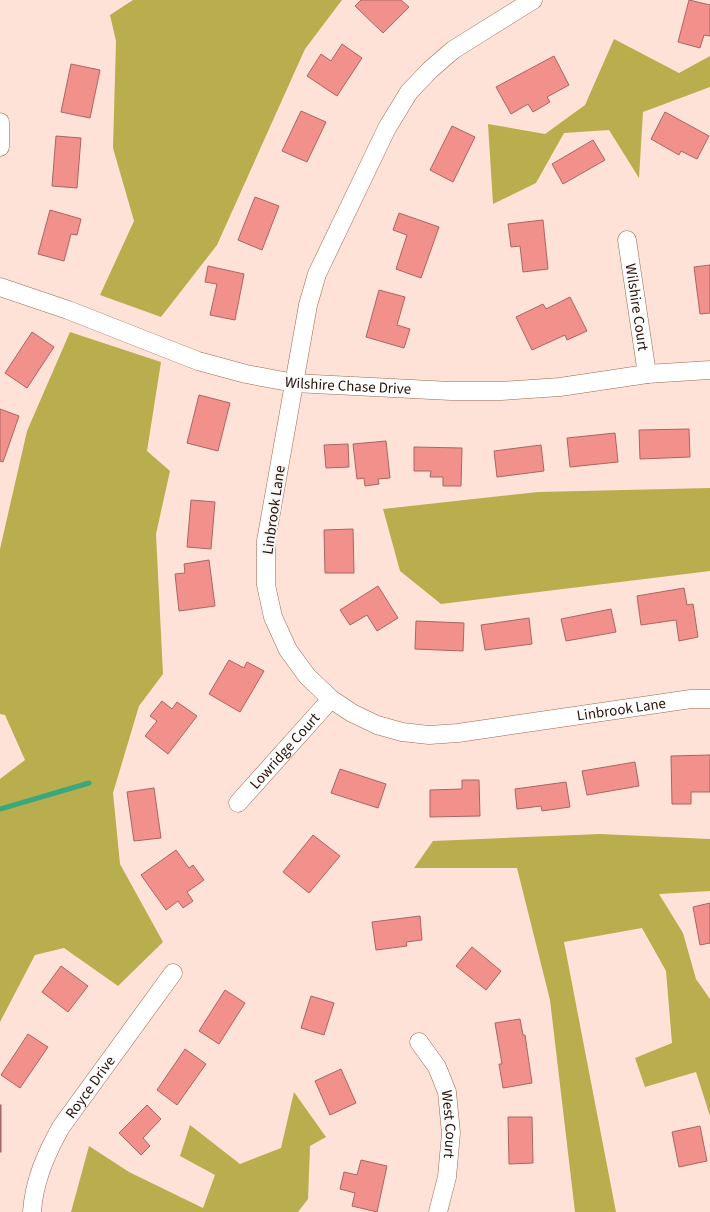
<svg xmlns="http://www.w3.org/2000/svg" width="710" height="1212" viewBox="0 0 710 1212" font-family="'Source Sans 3',sans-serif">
<rect width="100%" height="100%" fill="#ffe2d7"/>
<g fill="#b8ae4d">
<polygon points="133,0 342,0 305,49 217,245 161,317 100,295 134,221 113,148 116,41 110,15"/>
<polygon points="614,39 679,73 710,56 710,87 643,112 639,178 609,130 564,133 536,183 493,204 488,124 545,134 585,105"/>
<polygon points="70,332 161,362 147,451 170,471 156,534 163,674 139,706 113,793 120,864 163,942 118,986 64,948 35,955 0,1022 0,779 25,760 5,715 0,714 0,549 27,431"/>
<polygon points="710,488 710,571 441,604 400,571 383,509 538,492"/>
<polygon points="600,834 710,839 710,891 659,894 683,933 696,979 710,999 710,1116 696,1072 645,1087 635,1058 672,1043 666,971 642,928 564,942 616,1212 575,1212 550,1000 517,868 414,868 433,841"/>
<polygon points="294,1092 326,1137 310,1146 308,1199 298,1212 71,1212 89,1146 129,1172 203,1208 215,1175 180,1156 190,1125 240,1164 281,1148"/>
</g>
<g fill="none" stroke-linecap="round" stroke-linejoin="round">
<polyline stroke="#3aa77c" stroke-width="5" points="0,809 89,783"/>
</g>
<g fill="#f2918c" stroke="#a96562">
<polygon points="361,0 401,0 409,7 383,33 355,6"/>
<polygon points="689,0 710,5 710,36 704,35 700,48 678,42"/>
<polygon points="342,44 362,58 337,96 307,76 321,54 331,61"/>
<polygon points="554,56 569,85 547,97 550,102 533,112 528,104 511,114 496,87"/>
<polygon points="71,64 100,70 90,118 61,112"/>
<polygon points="301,111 326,122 307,162 282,151"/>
<polygon points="665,112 709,136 697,159 681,151 679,155 651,139"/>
<polygon points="452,126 475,137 453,182 430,170"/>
<polygon points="56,136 81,138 77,188 52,186"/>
<polygon points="593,140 605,160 563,184 552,164"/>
<polygon points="255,197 279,206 262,250 238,240"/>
<polygon points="50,210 81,219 77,235 71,234 64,261 38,254"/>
<polygon points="399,213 439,227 421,278 396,269 407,235 393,230"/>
<polygon points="543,220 548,269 523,272 520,246 511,247 508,224"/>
<polygon points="710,265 710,313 700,314 694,267"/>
<polygon points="208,266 244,274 235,320 210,315 217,284 205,282"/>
<polygon points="379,290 405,297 397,325 410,329 404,348 366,337"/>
<polygon points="570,297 587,331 567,340 565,335 532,350 516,317 543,304 546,309"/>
<polygon points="32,332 54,347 27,388 5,373"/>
<polygon points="199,395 230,403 218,451 187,443"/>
<polygon points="0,409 19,416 3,462 0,461"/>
<polygon points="689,429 690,457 640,459 639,430"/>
<polygon points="615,433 618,462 570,467 567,438"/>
<polygon points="386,441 390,478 378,479 379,484 365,486 364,478 357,479 353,444"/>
<polygon points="348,444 349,467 326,468 324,445"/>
<polygon points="541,445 544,471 497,477 494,451"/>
<polygon points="414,447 462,448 461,486 443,486 443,477 430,477 431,471 414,471"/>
<polygon points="191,500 215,502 211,549 187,547"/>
<polygon points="353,529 354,573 325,573 324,530"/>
<polygon points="209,560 215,606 179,611 175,574 185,573 184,564"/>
<polygon points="378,586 398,618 377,631 367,615 350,625 340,610"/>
<polygon points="684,588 687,605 693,604 698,637 679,641 676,620 641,625 637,596"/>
<polygon points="611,609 616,632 566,641 561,619"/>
<polygon points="529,618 532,644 485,650 481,625"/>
<polygon points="416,621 464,623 463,651 415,649"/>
<polygon points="229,660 244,668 247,662 264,671 240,712 209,694"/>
<polygon points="162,701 172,709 177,702 197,716 168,754 145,736 157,721 150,716"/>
<polygon points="710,755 710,792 691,792 691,804 672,804 671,756"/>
<polygon points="635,762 639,786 587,795 582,771"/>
<polygon points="340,769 386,784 378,808 331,793"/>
<polygon points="462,780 479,780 480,816 430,817 430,790 462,789"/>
<polygon points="566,782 570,807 542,811 541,806 517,809 515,789"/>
<polygon points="154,788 161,838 134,841 127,792"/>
<polygon points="313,835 340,856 309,893 283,872"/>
<polygon points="176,850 189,868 193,865 204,880 187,892 193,901 183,908 178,901 166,910 141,875"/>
<polygon points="710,903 710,943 700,945 693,907"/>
<polygon points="420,916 422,940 406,942 407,946 376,950 372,922"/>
<polygon points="472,947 501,971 486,990 456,966"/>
<polygon points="61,966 88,986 68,1012 42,992"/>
<polygon points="225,990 245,1003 219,1044 199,1031"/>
<polygon points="311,996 334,1003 324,1035 301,1028"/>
<polygon points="520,1019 523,1035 525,1035 532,1083 503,1088 499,1064 502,1064 495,1023"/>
<polygon points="28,1034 48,1047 20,1088 1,1075"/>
<polygon points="185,1049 206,1064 177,1105 157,1090"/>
<polygon points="341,1069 356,1103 330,1115 315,1081"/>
<rect x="0" y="1105" width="1" height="47"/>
<polygon points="147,1105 161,1119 143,1138 150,1146 141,1155 119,1133"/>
<polygon points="508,1117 532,1117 533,1163 509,1164"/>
<polygon points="700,1126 707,1161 679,1167 672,1132"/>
<polygon points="361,1160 387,1166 377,1212 352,1206 355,1193 340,1189 344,1172 357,1175"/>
</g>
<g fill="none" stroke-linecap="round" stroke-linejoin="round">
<defs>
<g id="minor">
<path id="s1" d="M533,0L453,50L430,70L409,92L387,128L317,274L308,305L266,541V585L273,617L288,650L307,676L331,699L352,713L377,725L402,732L429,735L458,733L691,699H710"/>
<polyline points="0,122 0,147"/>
<path id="s2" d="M627,240L647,374"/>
<path id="s3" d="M0,287L68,310L198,361L246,374L294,383L451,391H501L560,387L647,374L710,370"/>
<path id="s4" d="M238,803L331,699"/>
<path id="s5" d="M419,1042L437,1067L447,1092L451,1133L447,1177L438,1212"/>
<path id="s6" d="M32,1212C34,1181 46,1154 61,1127L173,973"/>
</g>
</defs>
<use href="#minor" stroke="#a2654c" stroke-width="19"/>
<use href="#minor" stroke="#fff" stroke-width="18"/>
</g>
<g text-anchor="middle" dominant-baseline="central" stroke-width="4" stroke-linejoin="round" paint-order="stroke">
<g font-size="15" fill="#271006" stroke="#f6f6f6">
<text stroke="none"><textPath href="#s2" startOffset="68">Wilshire Court</textPath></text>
<text stroke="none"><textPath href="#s3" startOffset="364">Wilshire Chase Drive</textPath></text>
<text transform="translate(274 510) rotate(-82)">Linbrook Lane</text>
<text stroke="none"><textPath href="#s1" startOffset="1110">Linbrook Lane</textPath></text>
<text stroke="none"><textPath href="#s4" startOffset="70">Lowridge Court</textPath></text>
<text stroke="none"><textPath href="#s6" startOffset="140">Royce Drive</textPath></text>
<text stroke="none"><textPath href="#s5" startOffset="90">West Court</textPath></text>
</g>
</g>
</svg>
